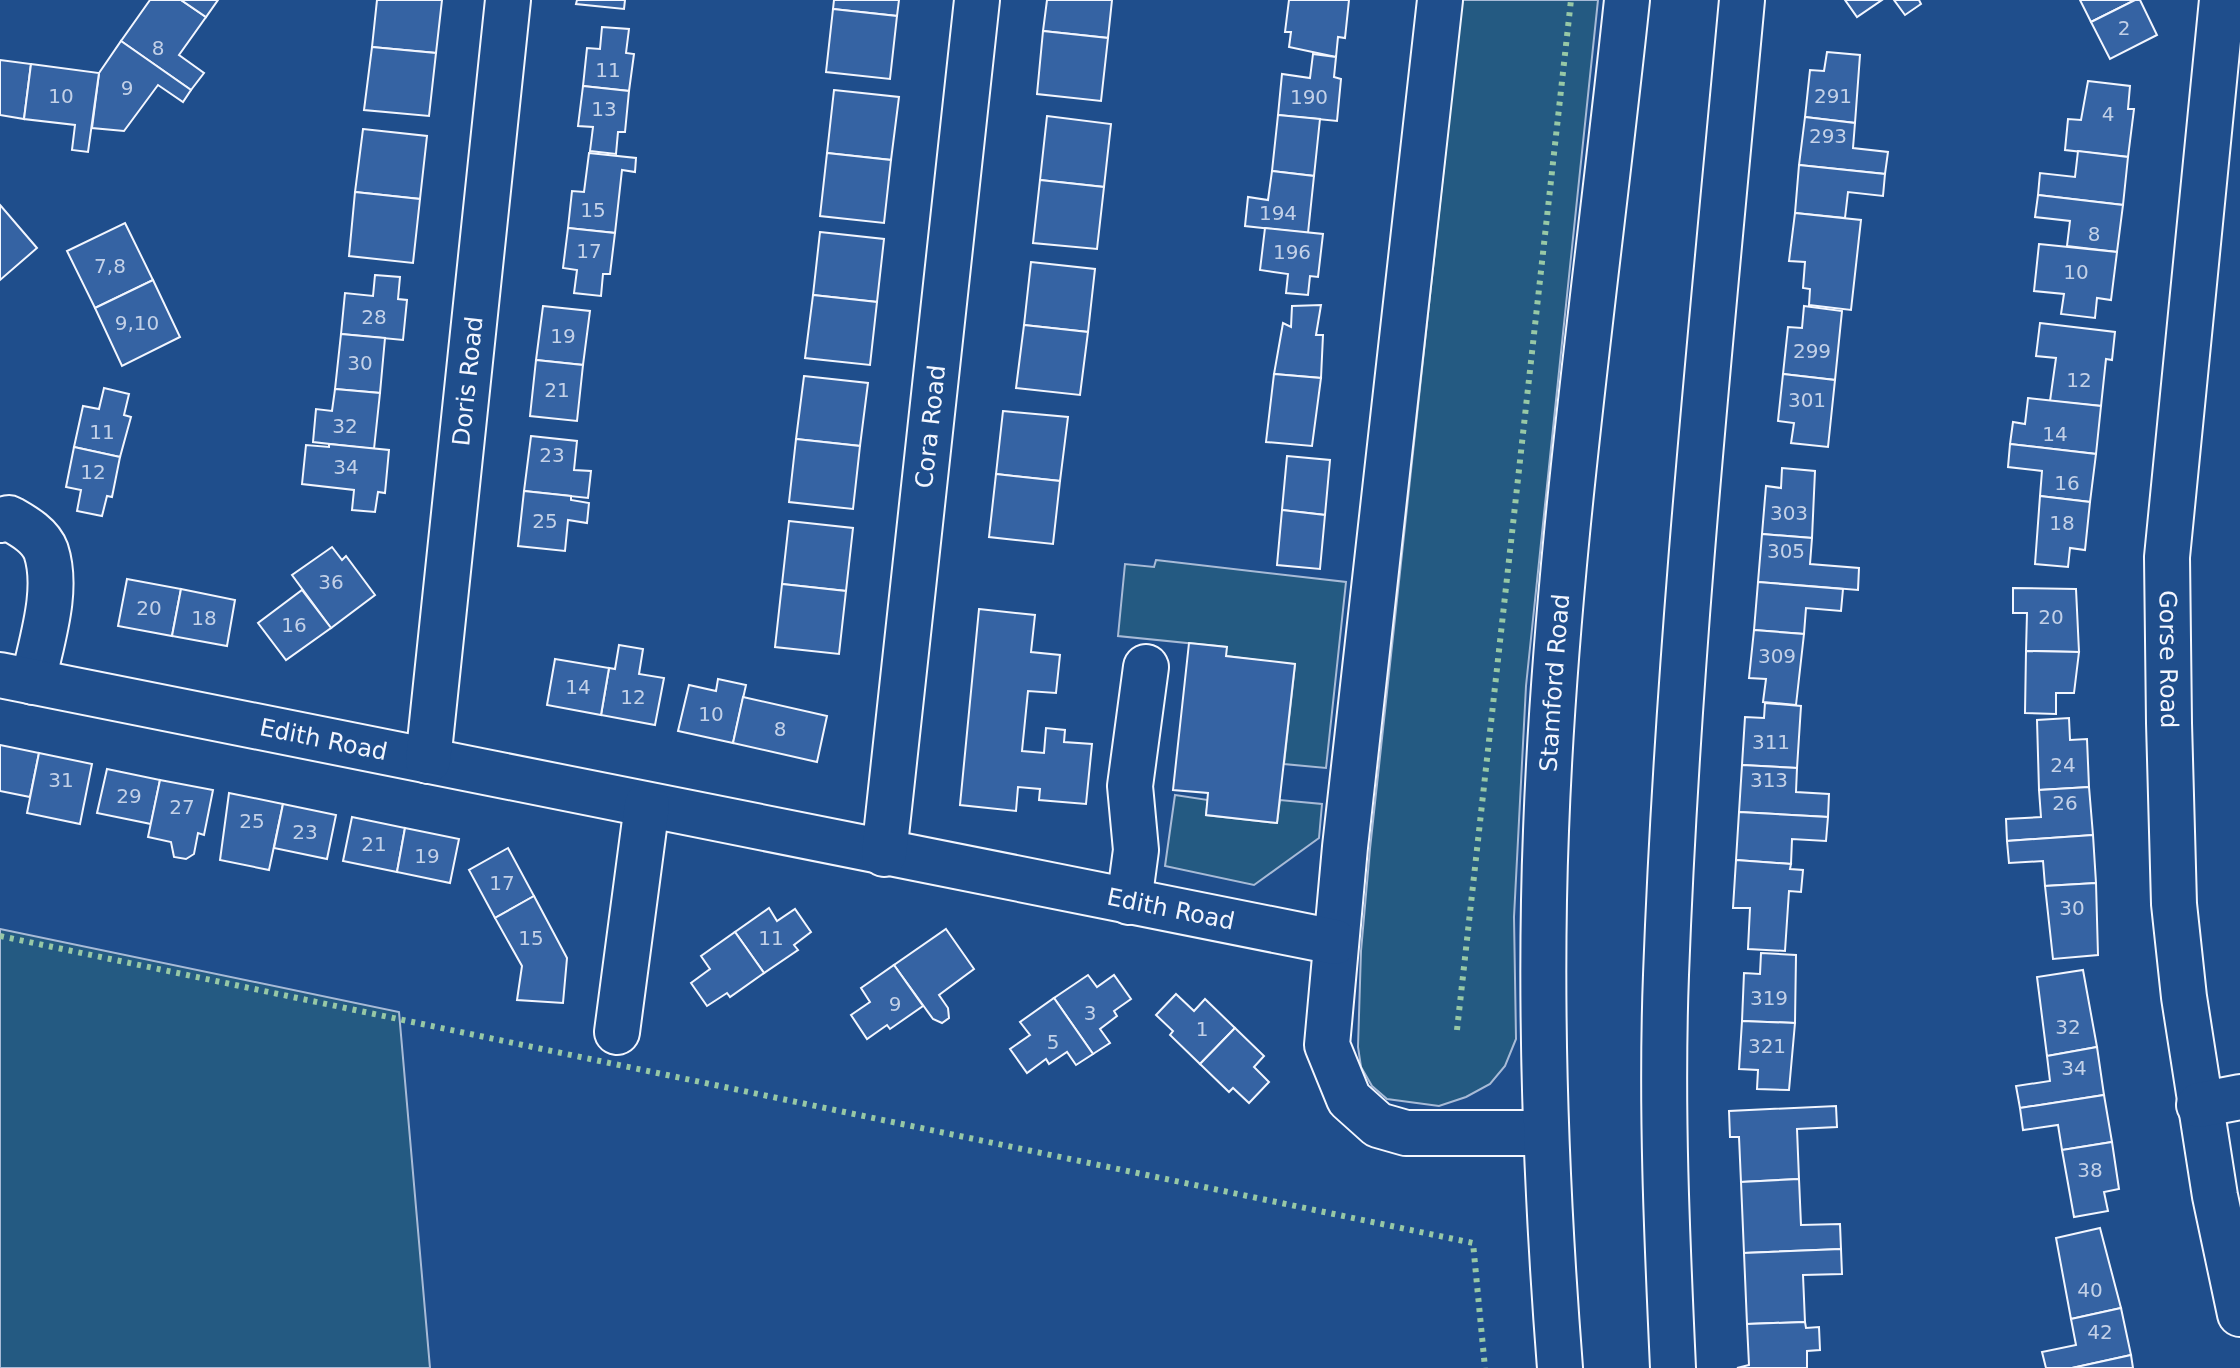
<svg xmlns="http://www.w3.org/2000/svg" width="2240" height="1368" viewBox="0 0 2240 1368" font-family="'DejaVu Sans',sans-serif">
<rect width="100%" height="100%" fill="#1f4e8c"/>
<g fill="#245a82" stroke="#a8bbd7" stroke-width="2">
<polygon points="1462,0 1598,0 1526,686 1514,917 1516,1039 1505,1066 1490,1084 1466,1097 1439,1106 1387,1099 1372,1086 1361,1067 1358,1047 1361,951 1370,849"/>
<polygon points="1156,560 1346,582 1326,768 1284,764 1295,665 1226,656 1226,647 1118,636 1125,564 1154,567"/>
<polygon points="1175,795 1208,800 1206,815 1277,823 1280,800 1322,804 1319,838 1254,885 1165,866"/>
<polygon points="0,929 399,1012 430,1368 0,1368"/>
</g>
<g fill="#3563a3" stroke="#f2f6ff" stroke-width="2">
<polygon points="150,0 181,0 206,17 179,55 204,73 191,90 121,41"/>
<polygon points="181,0 218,0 206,17"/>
<polygon points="377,0 442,0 436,53 372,47"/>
<polygon points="577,0 625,0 624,9 576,4"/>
<polygon points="834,0 899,0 897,16 833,9"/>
<polygon points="1047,0 1112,0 1108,38 1043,31"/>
<polygon points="1289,0 1349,0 1345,38 1338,37 1336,57 1289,47 1291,32 1285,32"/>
<polygon points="1845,0 1882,0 1857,17"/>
<polygon points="1894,0 1919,0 1921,4 1905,15"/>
<polygon points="2080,0 2135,0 2091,22"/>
<polygon points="2135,0 2140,0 2157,35 2110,59 2091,22"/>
<polygon points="833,9 897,16 890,79 826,72"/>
<polygon points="602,27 629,29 626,53 634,54 629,91 583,86 587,48 600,49"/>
<polygon points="1043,31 1108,38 1101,101 1037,94"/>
<polygon points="121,41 191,90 183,102 158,85 124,131 92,128 99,73"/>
<polygon points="372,47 436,53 429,116 364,110"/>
<polygon points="1827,52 1860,55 1855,123 1805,117 1810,70 1824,71"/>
<polygon points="1313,54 1336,57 1334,77 1341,79 1337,121 1278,115 1282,74 1310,78"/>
<polygon points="0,60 31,64 24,119 0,115"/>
<polygon points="31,64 99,73 88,152 72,150 75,125 24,119"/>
<polygon points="2088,81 2130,86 2128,109 2134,109 2128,157 2065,150 2068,119 2081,120"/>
<polygon points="583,86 629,91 625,132 618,132 616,154 590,151 593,127 578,126"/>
<polygon points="834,90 899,97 891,160 827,153"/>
<polygon points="1278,115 1320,119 1314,176 1272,171"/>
<polygon points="1047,116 1111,124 1104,187 1040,180"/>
<polygon points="1805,117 1855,123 1853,148 1888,152 1885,174 1799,165"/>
<polygon points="363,129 427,136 420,199 355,192"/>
<polygon points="2078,151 2128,157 2123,205 2038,195 2040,173 2075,177"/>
<polygon points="589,153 636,158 635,172 622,170 615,233 568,228 572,191 584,192"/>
<polygon points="827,153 891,160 884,223 820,216"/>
<polygon points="1799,165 1885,174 1883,196 1848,192 1845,218 1795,213"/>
<polygon points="1272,171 1314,176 1308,233 1245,226 1248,197 1268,200"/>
<polygon points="1040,180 1104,187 1097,249 1033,243"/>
<polygon points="355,192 420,199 413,263 349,256"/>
<polygon points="2038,195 2123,205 2117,252 2067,246 2070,221 2035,217"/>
<polygon points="0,205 37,248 0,280"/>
<polygon points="1795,213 1861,220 1851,310 1809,305 1810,289 1803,288 1805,262 1789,261"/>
<polygon points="125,223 153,280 95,308 67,251"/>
<polygon points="568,228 615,233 610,274 603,274 601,296 574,293 577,270 563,268"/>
<polygon points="1265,228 1323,234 1318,277 1310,276 1308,295 1286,293 1288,274 1260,270"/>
<polygon points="820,232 884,239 877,302 813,295"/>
<polygon points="2039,244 2117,252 2111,300 2097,298 2095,318 2061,314 2064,294 2034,291"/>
<polygon points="1031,262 1095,269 1088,332 1024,325"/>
<polygon points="375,275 400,277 398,299 407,300 403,340 341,334 345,293 373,296"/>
<polygon points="153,280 180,337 122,366 95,308"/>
<polygon points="813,295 877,302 870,365 805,358"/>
<polygon points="1321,305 1316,335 1323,335 1321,378 1274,374 1283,323 1291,327 1292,306"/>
<polygon points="543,306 590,311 583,365 536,360"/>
<polygon points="1804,306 1842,311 1835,380 1783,374 1788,327 1802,328"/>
<polygon points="2040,323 2115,332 2112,360 2106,359 2101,406 2050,401 2056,358 2036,356"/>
<polygon points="1024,325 1088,332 1080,395 1016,388"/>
<polygon points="341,334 385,338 380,393 335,389"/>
<polygon points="536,360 583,365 577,421 530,416"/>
<polygon points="1274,374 1321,378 1312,446 1266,442"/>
<polygon points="1783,374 1835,380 1828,447 1791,443 1794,423 1778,421"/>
<polygon points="804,376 868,383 860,446 796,439"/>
<polygon points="104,388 129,394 124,415 131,417 120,457 74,447 83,406 99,409"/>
<polygon points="335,389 380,393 374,449 313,442 316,409 332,411"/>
<polygon points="2028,398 2101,406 2096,454 2010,444 2013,422 2025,424"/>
<polygon points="1003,411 1068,417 1060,481 996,474"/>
<polygon points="531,436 577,441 574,470 591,471 588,498 524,491"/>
<polygon points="796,439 860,446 853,509 789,502"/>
<polygon points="329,444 389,450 385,493 378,492 375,512 352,510 354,490 302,484 306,445 329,447"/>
<polygon points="2010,444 2096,454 2090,502 2040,496 2042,471 2008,467"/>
<polygon points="74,447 120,457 112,497 107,496 102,516 77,511 81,490 66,487"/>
<polygon points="1287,456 1330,460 1325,515 1282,510"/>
<polygon points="1782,468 1815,471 1812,538 1762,534 1766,486 1781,488"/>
<polygon points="996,474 1060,481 1053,544 989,537"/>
<polygon points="524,491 571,496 571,500 589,503 587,523 568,520 565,551 518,546"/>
<polygon points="2040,496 2090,502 2085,550 2070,548 2068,567 2035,564"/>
<polygon points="1282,510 1325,515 1320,569 1277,565"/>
<polygon points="789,521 853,528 846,591 782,584"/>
<polygon points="1762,534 1812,538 1810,564 1859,568 1858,590 1758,582"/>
<polygon points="332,547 342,560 346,556 375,595 331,628 292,575"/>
<polygon points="127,579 181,589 172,636 118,626"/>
<polygon points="1758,582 1843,589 1841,611 1806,608 1804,634 1754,630"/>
<polygon points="782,584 846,591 839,654 775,647"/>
<polygon points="2013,588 2076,589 2079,652 2026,651 2027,613 2013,613"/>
<polygon points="181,589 235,600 227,646 172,636"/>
<polygon points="302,590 331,628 286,660 258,623"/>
<polygon points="979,609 1035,615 1031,652 1060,655 1056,693 1028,691 1022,751 1044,753 1046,728 1065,730 1064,742 1092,744 1086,804 1039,800 1040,789 1018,787 1016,811 960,805"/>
<polygon points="1754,630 1804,634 1796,705 1763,702 1766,679 1749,678"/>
<polygon points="1189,643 1227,647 1226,656 1295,664 1277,823 1206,815 1208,793 1173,790"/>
<polygon points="619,645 643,649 639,674 664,678 655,725 601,715 609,668 615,669"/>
<polygon points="2026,651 2079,652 2074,693 2056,693 2056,714 2025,713"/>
<polygon points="555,659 609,668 601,715 547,705"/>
<polygon points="718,679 746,685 733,743 678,731 689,685 716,691"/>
<polygon points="743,697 827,716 817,762 733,743"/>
<polygon points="1765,703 1801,706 1797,768 1742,765 1745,717 1764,718"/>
<polygon points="2069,718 2070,740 2087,739 2089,787 2039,790 2037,720"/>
<polygon points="0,745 39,753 30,797 0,791"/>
<polygon points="39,753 92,764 80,824 27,813"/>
<polygon points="1742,765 1797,768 1796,792 1829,794 1828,817 1739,812"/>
<polygon points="107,769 160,780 151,824 97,813"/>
<polygon points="160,780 213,790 204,835 198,833 194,854 186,859 174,857 171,842 148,837"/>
<polygon points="2089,787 2093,835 2007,841 2006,819 2041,817 2039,790"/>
<polygon points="229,793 283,804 269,870 220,860"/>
<polygon points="283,804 336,815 327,859 274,848"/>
<polygon points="1739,812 1828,817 1826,841 1792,839 1791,864 1736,860"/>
<polygon points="352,817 405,828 397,872 343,861"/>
<polygon points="405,828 459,839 450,883 397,872"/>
<polygon points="2093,835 2096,883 2045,886 2043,861 2009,863 2007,841"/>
<polygon points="508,848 534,896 495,918 469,870"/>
<polygon points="1736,860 1791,864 1790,869 1803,870 1801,892 1789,891 1785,951 1748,949 1750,908 1733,908"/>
<polygon points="2096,883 2098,955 2053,959 2045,886"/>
<polygon points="534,896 567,958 563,1003 517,1000 522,966 495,918"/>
<polygon points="769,908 777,921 795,909 811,932 794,945 798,950 764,973 735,932"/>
<polygon points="946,929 974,969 939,995 948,1008 949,1018 942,1023 933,1019 894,965"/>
<polygon points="735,932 764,973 730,997 727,993 707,1006 691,983 710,969 701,956"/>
<polygon points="1761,953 1796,955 1795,1023 1742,1021 1744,973 1760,974"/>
<polygon points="894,965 923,1006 890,1029 887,1025 867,1039 851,1015 870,1002 861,988"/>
<polygon points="2083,970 2097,1047 2047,1056 2037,977"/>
<polygon points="1088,975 1097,987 1114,975 1131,999 1114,1011 1117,1016 1100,1029 1110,1043 1093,1054 1054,998"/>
<polygon points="1176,994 1194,1011 1205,999 1235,1028 1200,1064 1170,1035 1173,1031 1156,1015"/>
<polygon points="1054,998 1093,1054 1076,1065 1067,1052 1049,1064 1046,1059 1027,1073 1010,1049 1030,1035 1020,1022"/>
<polygon points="1742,1021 1795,1023 1789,1090 1757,1089 1758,1070 1739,1069"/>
<polygon points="1235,1028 1264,1056 1254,1067 1269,1082 1249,1103 1233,1088 1229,1092 1200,1064"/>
<polygon points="2097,1047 2104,1095 2020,1108 2016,1086 2050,1081 2047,1056"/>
<polygon points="2104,1095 2112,1142 2062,1150 2058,1125 2023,1130 2020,1108"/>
<polygon points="1836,1106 1837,1127 1797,1129 1799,1179 1741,1182 1739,1137 1730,1137 1729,1111"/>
<polygon points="2112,1142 2119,1189 2104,1192 2108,1211 2074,1217 2062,1150"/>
<polygon points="1799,1179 1801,1225 1840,1224 1841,1249 1744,1253 1741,1182"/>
<polygon points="2100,1228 2121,1308 2071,1319 2056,1238"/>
<polygon points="1841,1249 1842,1274 1803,1275 1805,1322 1747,1324 1744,1253"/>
<polygon points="2121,1308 2131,1355 2072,1368 2046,1368 2042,1352 2076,1345 2071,1319"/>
<polygon points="1805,1322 1806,1328 1819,1327 1820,1350 1807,1351 1807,1368 1737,1368 1749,1365 1747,1324"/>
<polygon points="2131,1355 2133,1368 2072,1368"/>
</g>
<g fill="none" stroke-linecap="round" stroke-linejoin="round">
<defs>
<g id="minor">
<polyline points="1440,0 1345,847 1327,1045 1349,1099 1378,1125 1406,1133 1545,1133"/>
<path id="s1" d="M2222,0L2167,557L2169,723L2174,904L2184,997L2215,1196L2240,1314"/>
<path d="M0,520L9,518C23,526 40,535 46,551C59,591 41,642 33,682"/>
<path id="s2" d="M0,675L1335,942"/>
<path id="s3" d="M428,761L508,0"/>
<path id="s4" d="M884,854L977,0"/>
<polyline points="1129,902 1136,850 1130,786 1146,667"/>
<polyline points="617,1032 647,805"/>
<polyline points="2199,1105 2240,1097"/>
<path d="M1673,1368C1667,1238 1661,1106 1666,975C1678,650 1712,324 1742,0"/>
</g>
<g id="major">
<path id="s5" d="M1560,1368C1546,1189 1539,1010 1546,831C1556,555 1598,274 1627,0"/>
</g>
</defs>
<use href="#minor" stroke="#f2f6ff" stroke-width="48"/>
<use href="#major" stroke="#f2f6ff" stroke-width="48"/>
<use href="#minor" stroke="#1f4e8c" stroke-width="44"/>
<use href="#major" stroke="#1f4e8c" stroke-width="44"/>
<g stroke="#97c8a6" stroke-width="6" stroke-dasharray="4 6" stroke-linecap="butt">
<polyline points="0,936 1473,1243 1485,1368"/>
<polyline points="1457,1030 1571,0"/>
</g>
</g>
<g text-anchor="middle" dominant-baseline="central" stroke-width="6" stroke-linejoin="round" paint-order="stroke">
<g font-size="20" fill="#c3d1e8">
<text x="2124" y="28">2</text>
<text x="158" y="48">8</text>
<text x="608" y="70">11</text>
<text x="127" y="88">9</text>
<text x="61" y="96">10</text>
<text x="1833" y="96">291</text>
<text x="1309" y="97">190</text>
<text x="604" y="109">13</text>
<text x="2108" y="114">4</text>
<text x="1828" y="136">293</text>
<text x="593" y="210">15</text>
<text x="1278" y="213">194</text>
<text x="2094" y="234">8</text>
<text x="589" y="251">17</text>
<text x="1292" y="252">196</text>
<text x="110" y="266">7,8</text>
<text x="2076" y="272">10</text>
<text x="374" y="317">28</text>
<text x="137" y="323">9,10</text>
<text x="563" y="336">19</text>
<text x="1812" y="351">299</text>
<text x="360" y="363">30</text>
<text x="2079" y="380">12</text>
<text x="557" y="390">21</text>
<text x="1807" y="400">301</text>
<text x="345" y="426">32</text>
<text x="102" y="432">11</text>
<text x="2055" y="434">14</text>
<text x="552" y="455">23</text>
<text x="346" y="467">34</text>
<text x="93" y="472">12</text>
<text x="2067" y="483">16</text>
<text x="1789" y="513">303</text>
<text x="545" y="521">25</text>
<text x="2062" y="523">18</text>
<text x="1786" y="551">305</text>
<text x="331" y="582">36</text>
<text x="149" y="608">20</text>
<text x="2051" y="617">20</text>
<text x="204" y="618">18</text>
<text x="294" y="625">16</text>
<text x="1777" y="656">309</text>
<text x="578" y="687">14</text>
<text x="633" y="697">12</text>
<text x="711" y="714">10</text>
<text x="780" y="729">8</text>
<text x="1771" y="742">311</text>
<text x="2063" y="765">24</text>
<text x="61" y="780">31</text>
<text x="1769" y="780">313</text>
<text x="129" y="796">29</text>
<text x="2065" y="803">26</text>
<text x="182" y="807">27</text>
<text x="252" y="821">25</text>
<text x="305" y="832">23</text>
<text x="374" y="844">21</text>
<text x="427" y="856">19</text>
<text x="502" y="883">17</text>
<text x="2072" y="908">30</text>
<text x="531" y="938">15</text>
<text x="771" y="938">11</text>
<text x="1769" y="998">319</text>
<text x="895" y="1004">9</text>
<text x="1090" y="1013">3</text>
<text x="2068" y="1027">32</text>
<text x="1202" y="1029">1</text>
<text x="1053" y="1042">5</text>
<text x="1767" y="1046">321</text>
<text x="2074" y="1068">34</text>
<text x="2090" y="1170">38</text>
<text x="2090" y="1290">40</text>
<text x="2100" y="1332">42</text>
</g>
<g font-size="24" fill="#f2f6ff" stroke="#1f4e8c">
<text stroke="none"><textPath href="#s3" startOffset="382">Doris Road</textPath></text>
<text stroke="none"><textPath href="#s4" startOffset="430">Cora Road</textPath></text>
<text stroke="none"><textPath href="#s1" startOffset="662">Gorse Road</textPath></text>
<text stroke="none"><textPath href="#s5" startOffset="686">Stamford Road</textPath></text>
<text stroke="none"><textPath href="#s2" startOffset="330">Edith Road</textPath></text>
<text stroke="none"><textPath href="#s2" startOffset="1194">Edith Road</textPath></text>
</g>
</g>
</svg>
